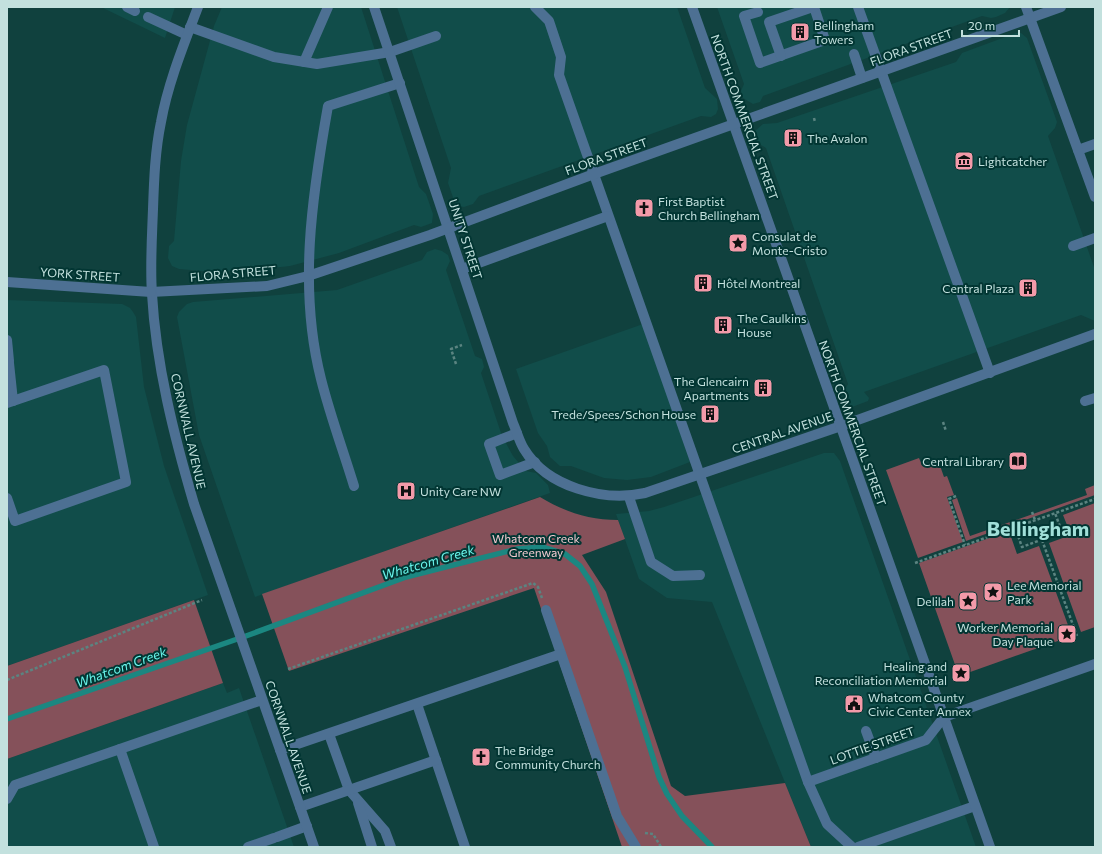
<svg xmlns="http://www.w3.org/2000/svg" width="1102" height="854" viewBox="0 0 1102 854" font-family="Commissioner,sans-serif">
<rect width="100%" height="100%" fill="#10413e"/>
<g fill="#114d4a">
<polygon points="101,7 175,7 165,38"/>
<polygon points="222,7 361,7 419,187 426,194 433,214 432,223 421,227 414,225 339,253 290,266 254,270 203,271 179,269 172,266 168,258 169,246 174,241 181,161 187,125 214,26"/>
<polygon points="397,7 677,7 705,88 717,99 718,109 716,114 711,117 701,116 479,196 473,204 464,207 459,206 455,203 448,183 451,168"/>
<polygon points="717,7 1010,7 1005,13 996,17 991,18 982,16 763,96 760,102 753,104 743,98 741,91 744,84"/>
<polygon points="1016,33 1021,33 1027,38 1057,122 1055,128 1048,136 1095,270 1095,321 1081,315 864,392 869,398 868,401 852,407 847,402 844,392 848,384 766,148 756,142 755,131 763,124 777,123 956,62 962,53"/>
<polygon points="435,249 442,251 448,255 450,261 446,270 475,356 482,359 484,367 481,373 502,436 513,456 526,471 536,473 548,485 550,493 255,597 199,435 177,317 179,312 187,304 193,302 337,290 422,260 427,252"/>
<polygon points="7,300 122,304 130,308 133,312 136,317 144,387 164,466 208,595 7,666"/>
<polygon points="643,324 690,462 651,477 627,480 604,478 571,466 560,466 550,457 547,446 538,433 516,369"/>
<polygon points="824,453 834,453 840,461 976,847 811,847 712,602 667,598 639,579 616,514 649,511 664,507"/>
<polygon points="223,683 227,693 239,688 294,847 7,847 7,759"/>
</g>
<g fill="#85515a">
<polygon points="919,458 922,465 938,460 944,477 947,476 954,495 947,497 963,542 918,558 886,470"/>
<polygon points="1095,485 1095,495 966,541 952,500 957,498 970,536 1087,495 1085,489"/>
<path d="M540,497C565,512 589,520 618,520L625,539L582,555L606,592L671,786L685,796L785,783L811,847H622L534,588L289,671L262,594Z"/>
<polygon points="1095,503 1095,627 1081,632 1049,543 1071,535 1063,515"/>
<polygon points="1009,531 1017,554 1039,546 1072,636 959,676 919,563"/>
<polygon points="194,600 223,683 7,759 7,666"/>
</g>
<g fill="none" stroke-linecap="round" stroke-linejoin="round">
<polyline stroke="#1b8781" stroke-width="5.5" points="7,719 246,636 406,577 517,549 542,547 565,554 580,566 592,584 625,667 659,777 667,794 682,816 712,847"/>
<g stroke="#5b8481" stroke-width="2.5" stroke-dasharray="3 2" stroke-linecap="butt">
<polyline points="814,118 815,122"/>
<polyline points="456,364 451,349 462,345"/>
<polyline points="943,422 946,431"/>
<polyline points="956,496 949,499 965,545"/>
<polyline points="1032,512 1035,520"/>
<polyline points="1015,527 1022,547 1062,532 1055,513"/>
<polyline points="1042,540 1077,636"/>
<polyline points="915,563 1095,499"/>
<polyline points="288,669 533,583 538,587 542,598"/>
<polyline points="7,680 202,600"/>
<polyline points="914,715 920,712"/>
<polyline points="645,833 653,834 661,847"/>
</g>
<g stroke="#4d7093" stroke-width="10">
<polyline points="127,7 135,11"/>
<polyline points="535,7 549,21 561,57 559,75 808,782 827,824 852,847"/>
<polyline points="858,7 990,373"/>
<polyline points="758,12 744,16 760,63 825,40 814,7"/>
<polyline points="148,17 187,35"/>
<polyline points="190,27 274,57 317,64 390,52 436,36"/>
<polyline points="854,54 862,78"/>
<polyline points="781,56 769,22 813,7"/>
<polyline points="304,62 328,7"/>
<polyline points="1078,150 1095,144"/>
<polyline points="1073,246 1095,238"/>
<polyline points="462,269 608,216"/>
<polyline points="7,340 9,361"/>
<polyline points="9,363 13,401"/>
<polyline points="1085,401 1095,398"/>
<polyline points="7,403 104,370 126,482 15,521 7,498"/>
<polyline points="517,433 489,444 500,475 535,462"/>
<path d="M354,486C343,450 330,415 321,379C298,289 312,196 328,106L400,83"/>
<polyline points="629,497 651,562 673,576 700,575"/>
<polyline points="546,610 617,816 636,847"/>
<polyline points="417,704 465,847"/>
<polyline points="866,731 876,758"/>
<polyline points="329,734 349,790 385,831 391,847"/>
<polyline points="120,749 262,700"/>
<polyline points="280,750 561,654"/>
<polyline points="7,799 15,785 120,749 154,847"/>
<polyline points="358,803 372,847"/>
<polyline points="300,807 436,760"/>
<polyline points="277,837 307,826"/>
<polyline points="248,847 274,838"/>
<polyline points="858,847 975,806"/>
</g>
<g stroke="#4d7093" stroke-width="10">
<path d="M374,7L513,423C517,432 519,441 524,449C547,487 603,502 645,493L841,426L1095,334"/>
<polyline points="692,7 990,847"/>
<polyline points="1026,7 1095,197"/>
<polyline points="151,292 267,286 308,276 430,235 594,174 1061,7"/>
<polyline points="808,782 926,740 944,717 1095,664"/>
</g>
<g stroke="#4d7093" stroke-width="10">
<path d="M198,7C184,44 168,83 161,122C155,151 154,180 153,209C152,237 150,266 152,294C156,365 174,436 194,504L314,847"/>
<polyline points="7,282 151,292"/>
</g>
</g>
<defs>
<symbol id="building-square" viewBox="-11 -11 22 22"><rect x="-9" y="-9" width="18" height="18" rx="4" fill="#f39aa9" stroke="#023633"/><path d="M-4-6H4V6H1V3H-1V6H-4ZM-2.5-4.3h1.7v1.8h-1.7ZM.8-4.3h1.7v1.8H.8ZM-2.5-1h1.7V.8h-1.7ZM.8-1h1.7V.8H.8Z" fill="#111"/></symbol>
<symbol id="museum-square" viewBox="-11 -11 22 22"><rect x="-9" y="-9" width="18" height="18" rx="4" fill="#f39aa9" stroke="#023633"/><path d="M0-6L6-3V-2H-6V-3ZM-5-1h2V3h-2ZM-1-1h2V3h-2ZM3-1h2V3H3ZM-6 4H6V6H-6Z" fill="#111"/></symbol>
<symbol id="church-square" viewBox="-11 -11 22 22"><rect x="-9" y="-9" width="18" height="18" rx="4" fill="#f39aa9" stroke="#023633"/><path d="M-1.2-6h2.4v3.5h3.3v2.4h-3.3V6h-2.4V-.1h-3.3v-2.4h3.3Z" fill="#111"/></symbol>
<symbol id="sight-square" viewBox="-11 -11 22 22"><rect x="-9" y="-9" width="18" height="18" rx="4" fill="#f39aa9" stroke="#023633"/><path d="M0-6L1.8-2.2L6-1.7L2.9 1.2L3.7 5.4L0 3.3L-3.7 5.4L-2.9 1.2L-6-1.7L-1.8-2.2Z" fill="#111"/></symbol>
<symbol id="library-square" viewBox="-11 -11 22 22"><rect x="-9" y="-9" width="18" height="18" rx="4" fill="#f39aa9" stroke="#023633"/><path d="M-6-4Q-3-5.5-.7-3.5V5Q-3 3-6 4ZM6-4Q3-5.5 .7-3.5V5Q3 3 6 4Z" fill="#111"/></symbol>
<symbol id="hospital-square" viewBox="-11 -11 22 22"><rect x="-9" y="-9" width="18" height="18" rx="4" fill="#f39aa9" stroke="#023633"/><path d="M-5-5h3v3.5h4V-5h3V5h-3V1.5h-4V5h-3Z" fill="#111"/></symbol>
<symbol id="civic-square" viewBox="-11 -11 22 22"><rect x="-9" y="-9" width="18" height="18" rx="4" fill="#f39aa9" stroke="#023633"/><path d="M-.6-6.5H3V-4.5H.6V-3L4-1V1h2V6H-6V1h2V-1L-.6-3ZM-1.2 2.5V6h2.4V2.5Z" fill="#111"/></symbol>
</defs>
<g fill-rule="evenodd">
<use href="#building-square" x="789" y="21" width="22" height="22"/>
<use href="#building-square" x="782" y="127" width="22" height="22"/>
<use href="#museum-square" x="953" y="150" width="22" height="22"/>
<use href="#church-square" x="633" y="197" width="22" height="22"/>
<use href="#sight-square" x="727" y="232" width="22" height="22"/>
<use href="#building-square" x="692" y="272" width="22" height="22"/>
<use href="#building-square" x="1017" y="277" width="22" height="22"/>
<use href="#building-square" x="712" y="314" width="22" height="22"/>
<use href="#building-square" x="752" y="377" width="22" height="22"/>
<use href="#building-square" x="699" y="403" width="22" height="22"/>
<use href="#library-square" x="1007" y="450" width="22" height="22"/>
<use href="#hospital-square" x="395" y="480" width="22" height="22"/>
<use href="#sight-square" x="982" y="581" width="22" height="22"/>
<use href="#sight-square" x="957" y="590" width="22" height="22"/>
<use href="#sight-square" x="1056" y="623" width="22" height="22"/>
<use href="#sight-square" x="950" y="662" width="22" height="22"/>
<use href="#civic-square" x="843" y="693" width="22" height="22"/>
<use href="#church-square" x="470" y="746" width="22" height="22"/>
</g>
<g text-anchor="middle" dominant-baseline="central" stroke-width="4" stroke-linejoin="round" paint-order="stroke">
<g font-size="12" fill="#c3e1de" stroke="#023633" text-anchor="start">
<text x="814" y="25">Bellingham<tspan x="814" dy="14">Towers</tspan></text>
<text x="807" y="138">The Avalon</text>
<text x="978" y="161">Lightcatcher</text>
<text x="658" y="201">First Baptist<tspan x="658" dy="14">Church Bellingham</tspan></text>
<text x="752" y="236">Consulat de<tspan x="752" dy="14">Monte-Cristo</tspan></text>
<text x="717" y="283">Hôtel Montreal</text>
<text x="1014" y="288" text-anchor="end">Central Plaza</text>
<text x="737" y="318">The Caulkins<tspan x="737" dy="14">House</tspan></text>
<text x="749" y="381" text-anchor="end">The Glencairn<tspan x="749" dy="14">Apartments</tspan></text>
<text x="696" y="414" text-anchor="end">Trede/Spees/Schon House</text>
<text x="1004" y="461" text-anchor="end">Central Library</text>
<text x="420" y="491">Unity Care NW</text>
<text x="1007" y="585">Lee Memorial<tspan x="1007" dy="14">Park</tspan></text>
<text x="954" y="601" text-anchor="end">Delilah</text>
<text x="1053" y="627" text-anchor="end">Worker Memorial<tspan x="1053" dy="14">Day Plaque</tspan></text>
<text x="947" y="666" text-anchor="end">Healing and<tspan x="947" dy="14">Reconciliation Memorial</tspan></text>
<text x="868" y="697">Whatcom County<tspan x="868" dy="14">Civic Center Annex</tspan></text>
<text x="495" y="750">The Bridge<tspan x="495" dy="14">Community Church</tspan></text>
</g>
<g font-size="12" fill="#c3e1de" stroke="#023633">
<text transform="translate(911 47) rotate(-20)">FLORA STREET</text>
<text transform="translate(745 117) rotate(70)">NORTH COMMERCIAL STREET</text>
<text transform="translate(606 156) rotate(-20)">FLORA STREET</text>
<text transform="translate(466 239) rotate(72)">UNITY STREET</text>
<text transform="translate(233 273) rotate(-5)">FLORA STREET</text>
<text transform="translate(80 274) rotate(4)">YORK STREET</text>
<text transform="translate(853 423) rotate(70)">NORTH COMMERCIAL STREET</text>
<text transform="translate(189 431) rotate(77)">CORNWALL AVENUE</text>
<text transform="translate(782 432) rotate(-19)">CENTRAL AVENUE</text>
<text transform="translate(289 737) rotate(71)">CORNWALL AVENUE</text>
<text transform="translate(872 745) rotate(-20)">LOTTIE STREET</text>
</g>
<g font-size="12" fill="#f4cad0" stroke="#023633">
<text x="536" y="538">Whatcom Creek<tspan x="536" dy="14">Greenway</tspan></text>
</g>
<g font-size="13" font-style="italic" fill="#69f5eb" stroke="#023633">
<text transform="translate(428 562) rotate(-16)">Whatcom Creek</text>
<text transform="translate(121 667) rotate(-20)">Whatcom Creek</text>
</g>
<g font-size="20" font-weight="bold" fill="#a1e0d9" stroke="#023633">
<text x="1038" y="528">Bellingham</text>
</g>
</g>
<rect width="1102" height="854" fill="none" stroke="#c3e1de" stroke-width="16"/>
<path d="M962 30v6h57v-6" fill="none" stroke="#c3e1de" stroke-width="2"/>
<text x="968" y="30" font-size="12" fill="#c3e1de" stroke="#023633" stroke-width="3" paint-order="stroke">20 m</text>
</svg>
